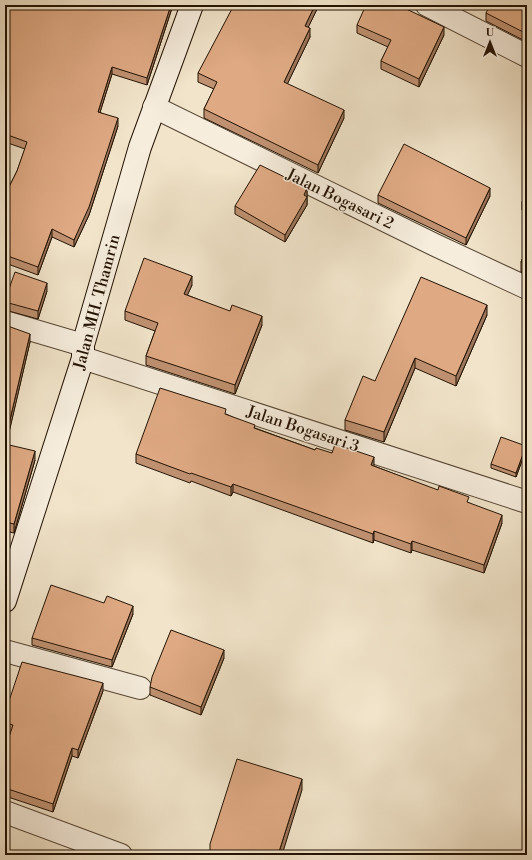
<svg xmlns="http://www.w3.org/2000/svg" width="532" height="860" viewBox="0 0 532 860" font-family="'Libre Bodoni',serif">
<rect width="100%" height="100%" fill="#f1e4ca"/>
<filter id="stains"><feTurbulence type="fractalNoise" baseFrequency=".005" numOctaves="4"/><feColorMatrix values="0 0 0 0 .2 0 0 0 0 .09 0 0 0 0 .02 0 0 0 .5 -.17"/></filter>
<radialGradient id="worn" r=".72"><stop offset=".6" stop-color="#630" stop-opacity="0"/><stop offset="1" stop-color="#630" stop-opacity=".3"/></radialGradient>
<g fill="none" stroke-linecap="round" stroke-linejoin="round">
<defs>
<g id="minor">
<polyline points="427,5 527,56"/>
<polyline points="154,107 435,245 527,288"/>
<polyline points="5,322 83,345"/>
<polyline points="83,358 527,502"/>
<polyline points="5,651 140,688"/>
<polyline points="5,812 121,855"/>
</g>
<polyline id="secondary" points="5,601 83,358 83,345 140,147 192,5"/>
</defs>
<use href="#minor" stroke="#564634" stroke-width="24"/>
<use href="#secondary" stroke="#221202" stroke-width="24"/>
<use href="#minor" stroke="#f6eddd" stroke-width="22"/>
<use href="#secondary" stroke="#f6eddd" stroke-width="22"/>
</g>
<g fill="#bf9171" stroke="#221202">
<polygon points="5,5 173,5 147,85 112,74 100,112 118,126 89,215 74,247 52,237 38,275 5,263 5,195 17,171 25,149 5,142"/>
<polygon points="319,5 308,27 310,37 287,84 344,118 318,173 204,118 204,109 214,89 198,82 198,73"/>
<polygon points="527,5 527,42 486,21 486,13"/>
<polygon points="403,7 444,35 419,87 381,69 381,61 388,47 357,33 357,25"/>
<polygon points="307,188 307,205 285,242 235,214 235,206"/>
<polygon points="527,192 527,212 522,210 522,202"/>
<polygon points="378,195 490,196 466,245 378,203"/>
<polygon points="527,249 527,274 521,272 521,262"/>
<polygon points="192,285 187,295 262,325 235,394 146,365 146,356 155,331 125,320 125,311"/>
<polygon points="47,291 38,319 5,310 5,300"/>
<polygon points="487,315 456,386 415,368 384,442 345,430 345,420 375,381"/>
<polygon points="5,325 30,342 6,444 35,460 14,533 5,531"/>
<polygon points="226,414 255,428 315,450 332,453 374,466 469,503 502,523 484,573 412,550 411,553 374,540 373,543 233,492 231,496 191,481 190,483 136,463 136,454"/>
<polygon points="526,450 516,477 491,468 491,464"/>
<polygon points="133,614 112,667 32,645 32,638"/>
<polygon points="224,658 201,715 150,695 150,687"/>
<polygon points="103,691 78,758 72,756 53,812 5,796 5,749 11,732 5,731 5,713"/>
</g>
<g fill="#9b765c" stroke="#221202">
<polygon points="171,5 173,5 147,85 147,78"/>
<polygon points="315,5 319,5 305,34 305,26"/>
<polygon points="444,27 444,35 419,87 419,79"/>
<polygon points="310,28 310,37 284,91 284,82"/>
<polygon points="112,67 112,74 98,119 98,112"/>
<polygon points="344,110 344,118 318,173 318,165"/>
<polygon points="118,118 118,126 89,215 74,247 74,240"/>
<polygon points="307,188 307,205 285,242 285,235"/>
<polygon points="490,188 490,196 466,245 466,238"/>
<polygon points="52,229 52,237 38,275 38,267"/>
<polygon points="192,276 192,285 184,303 184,294"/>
<polygon points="47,283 47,291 38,319 38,311"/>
<polygon points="487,305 487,315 456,386 456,376"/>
<polygon points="262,316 262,325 235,394 235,385"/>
<polygon points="30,334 30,342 5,450 5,441"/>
<polygon points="415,358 415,368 384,442 384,432"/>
<polygon points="526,446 526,450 516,477 516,473"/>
<polygon points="35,451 35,460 14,533 14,524"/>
<polygon points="374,457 374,466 371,474 371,465"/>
<polygon points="233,484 233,492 231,496 231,487"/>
<polygon points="502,515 502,523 484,573 484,565"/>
<polygon points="374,531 374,540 373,543 373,534"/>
<polygon points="412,541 412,550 411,553 411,544"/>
<polygon points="133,606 133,614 112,667 112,660"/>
<polygon points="224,650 224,658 201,715 201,707"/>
<polygon points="103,683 103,691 78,758 78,750"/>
<polygon points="72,748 72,756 53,812 53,804"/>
<polygon points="302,779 302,790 282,855 278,855"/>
</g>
<g fill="#dea983" stroke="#221202">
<polygon points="5,5 171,5 147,78 112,67 98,112 118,118 89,207 74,240 52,229 38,267 5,255 5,195 17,171 27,142 5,134"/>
<polygon points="234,5 315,5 305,26 310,28 284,82 344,110 318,165 204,109 217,82 198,73"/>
<polygon points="366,5 401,5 400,6 444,27 419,79 381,61 391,40 357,25"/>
<polygon points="490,5 527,5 527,34 486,13"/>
<polygon points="404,144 490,188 466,238 378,195"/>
<polygon points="260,165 307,188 304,195 307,197 285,235 235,206"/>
<polygon points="527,192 527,204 522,202"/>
<polygon points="527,249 527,265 521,262"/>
<polygon points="144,258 192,276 184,294 230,311 232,305 262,316 235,385 146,356 158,323 125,311"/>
<polygon points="15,272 47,283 38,311 5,302 5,300"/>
<polygon points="421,277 487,305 456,376 415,358 384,432 345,420 363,376 375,381"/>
<polygon points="5,325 30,334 5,441"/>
<polygon points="160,388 226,409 225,414 255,425 254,428 315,450 316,448 332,453 335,444 374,457 371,465 438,490 439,486 469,497 467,502 502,515 484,565 412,541 411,544 374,531 373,534 233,484 231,487 191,473 190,474 136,454"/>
<polygon points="501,437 526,446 516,473 491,464"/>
<polygon points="5,444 35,451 14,524 5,522"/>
<polygon points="51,585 104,603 107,596 133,606 112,660 32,638"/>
<polygon points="171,630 224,650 201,707 150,687 152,677"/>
<polygon points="22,662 103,683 78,750 72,748 53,804 5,788 5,749 13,725 5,723 5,713"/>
<polygon points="237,759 302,779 278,855 212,855 210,854 210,844"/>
</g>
<g text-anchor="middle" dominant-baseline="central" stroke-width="3" stroke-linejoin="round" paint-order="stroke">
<g font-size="16" fill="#221202" stroke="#f6eddd">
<text transform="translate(340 199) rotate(26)">Jalan Bogasari 2</text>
<text transform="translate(97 302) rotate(-75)">Jalan MH. Thamrin</text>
<text transform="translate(303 429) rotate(18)">Jalan Bogasari 3</text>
</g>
</g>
<rect width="532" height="860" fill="none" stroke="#f1e4ca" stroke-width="20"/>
<rect x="6" y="6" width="520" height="848" fill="none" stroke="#221202" stroke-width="2"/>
<rect x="10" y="10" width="512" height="840" fill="none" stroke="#221202"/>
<g transform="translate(490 42)" stroke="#f6eddd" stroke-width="3" paint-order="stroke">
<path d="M0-3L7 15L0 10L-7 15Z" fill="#221202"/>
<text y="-6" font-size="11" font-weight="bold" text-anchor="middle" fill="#221202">U</text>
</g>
<rect width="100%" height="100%" filter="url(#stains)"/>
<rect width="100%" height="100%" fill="url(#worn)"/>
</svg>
